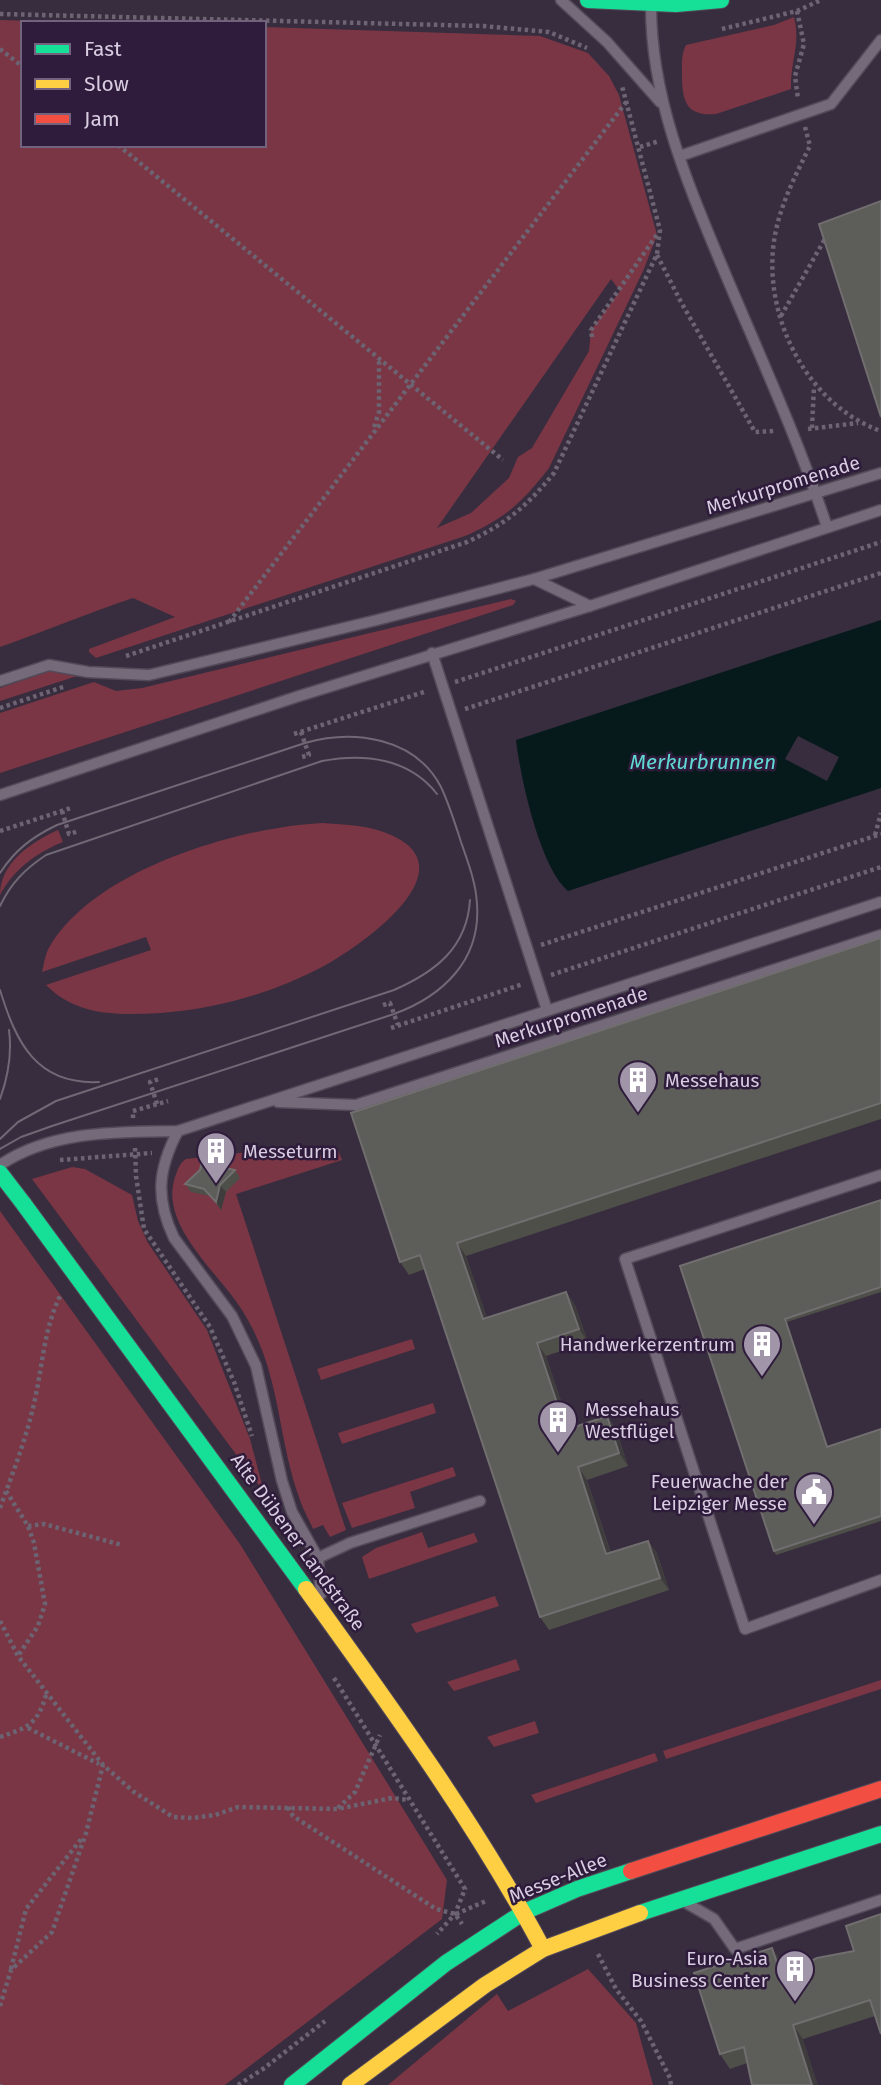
<svg xmlns="http://www.w3.org/2000/svg" width="881" height="2085" viewBox="0 0 881 2085" font-family="'Fira Sans',sans-serif">
<rect width="100%" height="100%" fill="#382d3e"/>
<g fill="#7a3644" fill-rule="evenodd">
<path d="M794,17C801,44 790,62 791,89L716,114C685,117 682,99 682,74C682,63 681,55 686,45L774,25Z"/>
<path d="M0,20L103,23H23V145H264V27L540,36L588,53L609,76L619,95L657,235L644,269L549,468C522,503 505,518 465,536L96,658L89,652V649L175,617L133,598C88,613 45,631 0,647ZM611,279L620,291L591,330L589,351L532,448L518,457L509,478L471,513L437,528Z"/>
<polygon points="511,599 516,601 513,605 0,773 0,713 94,682 116,691 142,688"/>
<polygon points="50,671 77,676 0,701 0,688"/>
<path d="M323,823C346,825 370,825 391,835C471,870 359,947 324,966C273,993 217,1009 161,1013C118,1015 78,1017 46,985L151,950L146,937L42,972C44,964 45,954 50,946C96,869 239,827 323,823Z"/>
<path d="M58,830L63,842C36,853 14,869 0,895C0,863 31,842 58,830Z"/>
<path d="M338,1150L342,1160L236,1194L346,1530L330,1537L323,1525L313,1529C309,1519 303,1510 300,1500C276,1435 282,1373 242,1310C218,1272 159,1225 175,1177C178,1169 179,1164 186,1159L248,1152L321,1155Z"/>
<polygon points="72,1167 85,1169 132,1195 138,1221 148,1243 207,1330 250,1439 264,1492 32,1179"/>
<polygon points="0,1211 240,1544 447,1880 442,1919 225,2085 0,2085"/>
<polygon points="412,1339 415,1349 321,1380 317,1369"/>
<polygon points="433,1403 436,1413 342,1444 338,1433"/>
<polygon points="453,1467 456,1476 410,1492 415,1508 352,1528 342,1503"/>
<polygon points="422,1532 428,1548 474,1533 478,1542 369,1579 362,1557 376,1548"/>
<polygon points="495,1596 499,1606 416,1633 411,1624"/>
<polygon points="516,1659 520,1670 454,1691 447,1682"/>
<polygon points="881,1680 881,1689 666,1759 663,1751"/>
<polygon points="535,1721 539,1733 494,1747 487,1737"/>
<polygon points="655,1753 658,1761 536,1803 531,1795"/>
<polygon points="588,1969 636,2023 653,2085 388,2085 497,1994 508,2011"/>
</g>
<path fill="#071a1b" fill-rule="evenodd" d="M881,620V788L568,891C540,868 520,776 516,740ZM798,736L839,757L827,781L785,759Z"/>
<g fill="none" stroke-linecap="round" stroke-linejoin="round">
<defs>
<g id="lane">
<polyline points="561,0 607,42 660,102"/>
<path d="M651,6C651,98 687,182 722,266C758,352 798,438 827,527"/>
<polyline points="680,156 831,104 881,40"/>
<polyline points="534,579 590,606"/>
<polyline points="432,653 547,1010"/>
<polyline points="0,681 49,665 88,672 149,675 377,620 534,579 881,473"/>
<polyline points="0,795 296,697 590,606 881,510"/>
<polyline points="278,1102 356,1105 881,935"/>
<path d="M178,1131C158,1169 155,1198 174,1238L232,1316L256,1366L282,1481L292,1512L318,1558L321,1594"/>
<path d="M0,1165C52,1130 118,1132 178,1131L881,902"/>
<polyline points="881,1175 625,1259 745,1629 881,1580"/>
<polyline points="318,1558 350,1543 480,1501"/>
<polyline points="688,1904 714,1919 735,1949 881,1900"/>
</g>
<g id="fast">
<polyline points="588,0 676,4 721,0"/>
<polyline points="23,1203 306,1589"/>
<polyline points="640,1913 881,1834"/>
<polyline points="292,2085 446,1963 524,1912 577,1889 631,1871"/>
</g>
<g id="slow">
<path d="M306,1589C390,1706 475,1822 543,1949"/>
<polyline points="350,2085 485,1985 543,1949 640,1913"/>
</g>
<polyline id="jam" points="631,1871 881,1789"/>
</defs>
<use href="#lane" stroke="#534a59" stroke-width="13"/>
<use href="#fast" stroke="#534a59" stroke-width="18"/>
<use href="#slow" stroke="#534a59" stroke-width="18"/>
<use href="#jam" stroke="#534a59" stroke-width="18"/>
<g stroke="#6c6472" stroke-width="4.5" stroke-dasharray="3.5 3.5" stroke-linecap="butt">
<polyline points="797,11 804,44 795,76 798,99"/>
<polyline points="0,14 483,26 549,32 587,48"/>
<polyline points="722,29 797,11 821,0"/>
<polyline points="0,49 23,67"/>
<path d="M805,127L810,146C795,176 779,207 774,241C763,317 807,405 881,431"/>
<polyline points="118,145 503,460"/>
<polyline points="640,147 659,141"/>
<polyline points="657,255 681,302 755,432 774,431"/>
<polyline points="781,316 826,237"/>
<polyline points="592,337 591,330 658,233"/>
<polyline points="374,427 379,412 379,360"/>
<polyline points="812,428 814,386"/>
<polyline points="808,429 858,423"/>
<polyline points="229,622 627,101"/>
<path d="M126,656L467,542C506,524 527,506 554,473L657,254L660,230L622,86"/>
<polyline points="455,682 881,542"/>
<polyline points="0,708 66,686"/>
<polyline points="465,709 881,573"/>
<polyline points="301,732 309,755 302,757"/>
<polyline points="294,734 427,691"/>
<polyline points="62,811 69,834 79,831"/>
<polyline points="0,831 71,808"/>
<polyline points="875,835 881,813"/>
<polyline points="541,945 881,834"/>
<polyline points="551,975 881,867"/>
<polyline points="383,1005 390,1003 398,1025"/>
<polyline points="391,1028 523,984"/>
<polyline points="157,1104 150,1082 159,1079"/>
<polyline points="133,1118 133,1111 168,1101"/>
<polyline points="135,1148 136,1176 144,1229 210,1327 234,1382 252,1436"/>
<polyline points="60,1160 152,1153"/>
<polyline points="6,1491 28,1526 34,1543 45,1604 38,1626 18,1656"/>
<path d="M0,1508C13,1472 27,1437 35,1399C43,1363 44,1328 61,1294"/>
<polyline points="28,1526 44,1524 122,1545"/>
<polyline points="0,1621 18,1656 103,1765 134,1792 173,1817 193,1818 215,1815 238,1807 337,1809 392,1798 409,1800"/>
<polyline points="334,1678 465,1889 455,1914 437,1934"/>
<polyline points="28,1728 99,1764"/>
<path d="M0,1737C27,1728 38,1724 46,1695"/>
<polyline points="288,1807 293,1816 436,1909 455,1914 462,1924"/>
<polyline points="338,1808 355,1792 380,1735"/>
<polyline points="456,1914 486,1901"/>
<polyline points="598,1954 616,1989 641,2021 670,2078 671,2085"/>
<polyline points="11,1969 26,1909 82,1838"/>
<polyline points="0,2006 11,1970 52,1932 86,1833 103,1765"/>
<polyline points="0,2084 0,2085"/>
<polyline points="238,2085 263,2069 325,2021"/>
</g>
<use href="#lane" stroke="#746a7a" stroke-width="10"/>
<use href="#fast" stroke="#16e098" stroke-width="16"/>
<use href="#slow" stroke="#ffcf43" stroke-width="16"/>
<use href="#jam" stroke="#f24e42" stroke-width="16"/>
<g stroke="#706875" stroke-width="2">
<path d="M0,873C15,850 32,837 57,825L305,743C353,729 415,737 441,787C449,804 455,823 461,842C468,862 476,883 477,904C481,960 443,996 394,1014L52,1126L21,1137L0,1149"/>
<path d="M0,906C11,883 25,869 46,855L322,761C364,753 409,758 437,794"/>
<path d="M0,990C16,1042 36,1085 99,1082"/>
<path d="M0,1099C8,1077 12,1053 9,1030"/>
<path d="M0,1139L18,1122L56,1101L394,990C435,972 467,948 470,900"/>
</g>
<defs>
<polyline id="fast-bridge" points="0,1173 23,1203"/>
</defs>
<use href="#fast-bridge" stroke="#534a59" stroke-width="18" stroke-linecap="butt"/>
<use href="#fast-bridge" stroke="#16e098" stroke-width="16"/>
</g>
<g fill="#4e4f49">
<polygon points="881,938 881,1119 466,1256 487,1318 566,1292 575,1305 588,1342 546,1356 570,1428 607,1416 616,1429 628,1466 587,1480 611,1553 648,1541 657,1553 669,1590 549,1630 540,1617 425,1269 409,1275 400,1262"/>
<polygon points="216,1166 235,1170 240,1178 226,1192 221,1210 210,1196 191,1192 185,1184"/>
<polygon points="881,1200 881,1292 787,1322 828,1446 881,1429 881,1521 776,1555 774,1551 680,1266"/>
<polygon points="854,1951 875,2016 803,2039 747,2063 730,2069 720,2054 782,1962 786,1973"/>
</g>
<g fill="#3f3c3e">
<polygon points="220,1185 226,1192 221,1210 216,1202"/>
<polygon points="457,1243 466,1256 492,1332 483,1319"/>
<polygon points="566,1292 575,1305 588,1342 579,1329"/>
<polygon points="785,1319 787,1322 829,1450 827,1447"/>
<polygon points="537,1343 546,1356 575,1443 566,1430"/>
<polygon points="607,1416 616,1429 628,1466 619,1453"/>
<polygon points="578,1467 587,1480 615,1567 606,1554"/>
<polygon points="648,1541 657,1553 669,1590 660,1578"/>
<polygon points="772,1948 782,1962 791,1990 781,1975"/>
<polygon points="793,2025 803,2039 818,2085 812,2085"/>
</g>
<g fill="#5d5d5a" stroke="#716e6f" stroke-width="2">
<polygon points="881,201 881,417 819,224"/>
<polygon points="881,938 881,1103 457,1243 483,1319 566,1292 579,1329 537,1343 566,1430 607,1416 619,1453 578,1467 606,1554 648,1541 660,1578 540,1617 420,1255 400,1262 351,1113"/>
<polygon points="204,1152 216,1166 235,1170 220,1185 216,1202 204,1189 185,1184 200,1170"/>
<polygon points="881,1200 881,1287 785,1319 827,1447 881,1429 881,1516 774,1551 680,1266"/>
<polygon points="881,1914 881,2034 870,2000 793,2025 812,2085 752,2085 744,2047 720,2054 694,1973 772,1948 781,1975 817,1958 854,1951 846,1926"/>
</g>
<defs>
<symbol id="building-pin" viewBox="-11 -11 22 30"><path d="M0 17L-7.5 6A9.5 9.5 0 1 1 7.5 6Z" fill="#a195a9" stroke="#2f1b3b"/><path d="M-4-6H4V6H1V3H-1V6H-4ZM-2.5-4.3h1.7v1.8h-1.7ZM.8-4.3h1.7v1.8H.8ZM-2.5-1h1.7V.8h-1.7ZM.8-1h1.7V.8H.8Z" fill="#fff"/></symbol>
<symbol id="civic-pin" viewBox="-11 -11 22 30"><path d="M0 17L-7.5 6A9.5 9.5 0 1 1 7.5 6Z" fill="#a195a9" stroke="#2f1b3b"/><path d="M-.6-6.5H3V-4.5H.6V-3L4-1V1h2V6H-6V1h2V-1L-.6-3ZM-1.2 2.5V6h2.4V2.5Z" fill="#fff"/></symbol>
</defs>
<g fill-rule="evenodd">
<use href="#building-pin" x="616" y="1058" width="44" height="60"/>
<use href="#building-pin" x="194" y="1129" width="44" height="60"/>
<use href="#building-pin" x="740" y="1322" width="44" height="60"/>
<use href="#building-pin" x="536" y="1398" width="44" height="60"/>
<use href="#civic-pin" x="792" y="1470" width="44" height="60"/>
<use href="#building-pin" x="773" y="1947" width="44" height="60"/>
</g>
<g text-anchor="middle" dominant-baseline="central" stroke-width="5" stroke-linejoin="round" paint-order="stroke">
<g font-size="19" fill="#d9cde2" stroke="#2f1b3b">
<text transform="translate(783 485) rotate(-17)">Merkurpromenade</text>
<text transform="translate(571 1017) rotate(-18)">Merkurpromenade</text>
<text transform="translate(298 1542) rotate(54)">Alte Dübener Landstraße</text>
<text transform="translate(558 1878) rotate(-22)">Messe-Allee</text>
</g>
<g font-size="19" fill="#d9cde2" stroke="#2f1b3b" text-anchor="start">
<text x="665" y="1080">Messehaus</text>
<text x="243" y="1151">Messeturm</text>
<text x="735" y="1344" text-anchor="end">Handwerkerzentrum</text>
<text x="585" y="1409">Messehaus<tspan x="585" dy="22">Westflügel</tspan></text>
<text x="787" y="1481" text-anchor="end">Feuerwache der<tspan x="787" dy="22">Leipziger Messe</tspan></text>
<text x="768" y="1958" text-anchor="end">Euro-Asia<tspan x="768" dy="22">Business Center</tspan></text>
</g>
<g font-size="21" font-style="italic" fill="#60d8d3" stroke="#2f1b3b">
<text x="703" y="762">Merkurbrunnen</text>
</g>
</g>
<rect x="21" y="21" width="245" height="126" fill="#2f1b3b" stroke="#73627e" stroke-width="2"/>
<rect x="35" y="44" width="35" height="10" fill="#16e098" stroke="#73627e" stroke-width="2"/>
<text x="84" y="56" font-size="21" fill="#d9cde2">Fast</text>
<rect x="35" y="79" width="35" height="10" fill="#ffcf43" stroke="#73627e" stroke-width="2"/>
<text x="84" y="91" font-size="21" fill="#d9cde2">Slow</text>
<rect x="35" y="114" width="35" height="10" fill="#f24e42" stroke="#73627e" stroke-width="2"/>
<text x="84" y="126" font-size="21" fill="#d9cde2">Jam</text>
</svg>
